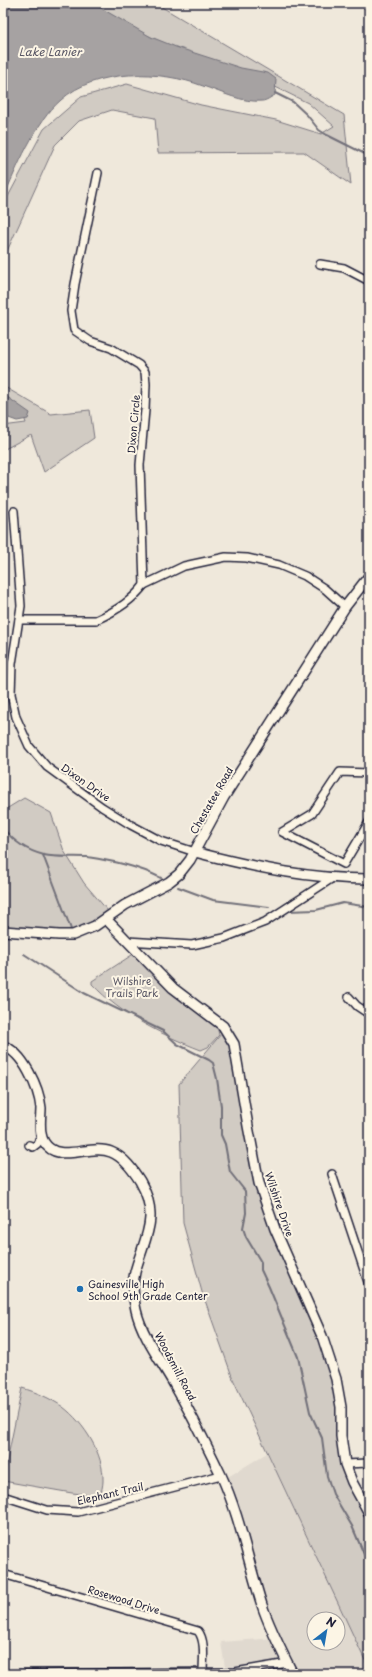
<svg xmlns="http://www.w3.org/2000/svg" width="372" height="1677" viewBox="0 0 372 1677" font-family="'Playpen Sans',sans-serif">
<rect width="100%" height="100%" fill="#efe8db"/>
<filter id="ink" filterUnits="userSpaceOnUse"><feTurbulence type="fractalNoise" baseFrequency=".025" numOctaves="2"/><feDisplacementMap in="SourceGraphic" scale="8" xChannelSelector="R" yChannelSelector="G"/><feConvolveMatrix kernelMatrix="1 2 1 2 8 2 1 2 1" color-interpolation-filters="sRGB"/></filter>
<g filter="url(#ink)">
<path fill="#e0d9cf" fill-rule="evenodd" d="M267,1453L369,1669V1674H226L221,1642L275,1638L245,1529L218,1483ZM314,1619H338V1643H314Z"/>
<g fill="#d1cbc3" stroke="#7a767f">
<polygon points="78,3 155,3 344,115 351,185 304,152 158,153 155,118 112,110 79,121 55,145 3,260 3,206 44,129 81,97 127,84 201,105 276,120 321,134 334,126 308,103 255,77 166,44"/>
<polygon points="3,386 51,414 90,410 94,438 44,472 31,435 3,450 3,426 26,423 21,409 3,400"/>
<path d="M24,798L51,813L64,851L84,883L108,911C90,924 72,933 49,932C33,931 18,926 3,926V811Z"/>
<path d="M135,953L217,1026L219,1035L208,1047L201,1050C162,1035 121,1015 92,984V981Z"/>
<polygon points="227,1027 254,1156 280,1241 342,1385 345,1459 369,1515 369,1669 233,1379 202,1292 183,1223 179,1084"/>
<path d="M22,1388C36,1392 50,1398 63,1407C84,1423 104,1454 103,1481C103,1486 101,1491 101,1496L72,1493L3,1481Z"/>
</g>
<g fill="#a6a2a2" stroke="#716f79">
<path d="M3,3H92L151,37L176,47L241,68L268,73L276,79L275,95C271,97 266,101 262,101C243,103 221,92 203,86C161,70 96,68 61,100C35,122 16,169 3,199Z"/>
<polygon points="3,394 30,413 28,419 17,421 3,416"/>
</g>
<g fill="none" stroke-linecap="round" stroke-linejoin="round">
<g stroke="#716f79" stroke-width="2">
<polyline points="275,93 293,102 307,115 319,130 327,135 369,156"/>
<path d="M3,828C13,841 28,851 44,855C57,858 73,856 87,857C112,861 138,866 161,878"/>
<polyline points="43,855 72,932"/>
<polyline points="178,887 213,900 269,907"/>
<polyline points="288,911 316,910 343,903 369,907"/>
<polyline points="24,954 84,993 163,1031 177,1044 209,1060 213,1063 217,1079 221,1106 221,1135 225,1144 230,1172 245,1191 246,1213 243,1228 246,1237 261,1262 261,1270 269,1287 298,1357 310,1412 322,1438 327,1476 333,1494 352,1526 369,1566"/>
</g>
<defs>
<g id="minor">
<polyline points="320,264 344,268 369,281"/>
<polyline points="14,511 21,606 12,664 11,694 16,717 29,746 47,767 102,807 131,825 161,841 195,852"/>
<polyline points="144,585 184,566 226,557 247,558 279,565 305,576 325,589 345,607"/>
<path d="M19,620H96C114,612 132,601 144,585L140,465L145,410L146,384L145,372L139,365L111,348L90,341L74,330L71,311L75,284L98,173"/>
<polyline points="369,773 340,772 312,814 282,832 344,864 369,822"/>
<polyline points="127,941 192,945 224,938 265,922 334,877"/>
<polyline points="349,997 357,1006 369,1014"/>
<polyline points="29,1145 33,1147 37,1144 41,1137"/>
<polyline points="332,1174 369,1285"/>
<polyline points="345,1464 369,1463"/>
<polyline points="3,1496 47,1510 78,1512 221,1475"/>
<path d="M3,1574L198,1631C206,1641 203,1660 203,1672"/>
<polyline points="3,1674 235,1672 288,1663"/>
</g>
<g id="tertiary">
<path d="M195,852C252,867 310,879 369,879"/>
<polyline points="106,919 173,988 223,1026 234,1044 248,1126 259,1183 275,1229 322,1336 336,1379 341,1407 341,1436 345,1464 352,1482 369,1513"/>
<polyline points="3,931 59,935 73,935 95,926 125,905 169,882 179,874 190,860 224,797 345,607 369,576"/>
<path d="M3,1046C23,1052 39,1088 41,1108C41,1118 38,1133 44,1142C58,1165 90,1143 111,1152C124,1157 133,1170 140,1181C161,1218 144,1238 135,1272C132,1284 133,1298 136,1310C142,1336 161,1361 174,1384C191,1413 206,1444 221,1475C240,1516 248,1562 262,1605C270,1629 282,1652 293,1674"/>
</g>
</defs>
<use href="#minor" stroke="#22223b" stroke-width="10"/>
<use href="#tertiary" stroke="#22223b" stroke-width="12"/>
<use href="#minor" stroke="#fcf5e5" stroke-width="7"/>
<use href="#tertiary" stroke="#fcf5e5" stroke-width="9"/>
</g>
</g>
<circle fill="#1f6fb2" stroke="#fcf5e5" stroke-width="1.5" cx="80" cy="1289" r="4"/>
<g text-anchor="middle" dominant-baseline="central" stroke-width="4" stroke-linejoin="round" paint-order="stroke">
<g font-size="10" fill="#22223b" stroke="#fcf5e5">
<text transform="translate(133 424) rotate(-85)">Dixon Circle</text>
<text transform="translate(86 782) rotate(35)">Dixon Drive</text>
<text transform="translate(211 800) rotate(-60)">Chestatee Road</text>
<text transform="translate(280 1204) rotate(71)">Wilshire Drive</text>
<text transform="translate(176 1366) rotate(62)">Woodsmill Road</text>
<text transform="translate(110 1493) rotate(-13)">Elephant Trail</text>
<text transform="translate(124 1599) rotate(17)">Rosewood Drive</text>
</g>
<g font-size="10" fill="#575564" stroke="#fcf5e5">
<text x="132" y="980">Wilshire<tspan x="132" dy="12">Trails Park</tspan></text>
</g>
<g font-size="10" fill="#22223b" stroke="#fcf5e5" text-anchor="start">
<text x="88" y="1283">Gainesville High<tspan x="88" dy="12">School 9th Grade Center</tspan></text>
</g>
<g font-size="11" font-style="italic" fill="#575564" stroke="#fcf5e5">
<text x="50" y="51">Lake Lanier</text>
</g>
</g>
<rect width="372" height="1677" fill="none" stroke="#fcf5e5" stroke-width="16"/>
<rect x="8" y="8" width="356" height="1661" fill="none" stroke="#22223b" stroke-width="1.5" filter="url(#ink)"/>
<g transform="translate(326 1631) rotate(31)"><circle r="19" fill="#fcf5e5" stroke="#a5a1a1"/>
<path d="M0-3L7 15L0 10L-7 15Z" fill="#1f6fb2"/>
<text y="-6" font-size="11" font-weight="bold" text-anchor="middle" fill="#22223b">N</text>
</g>
</svg>
